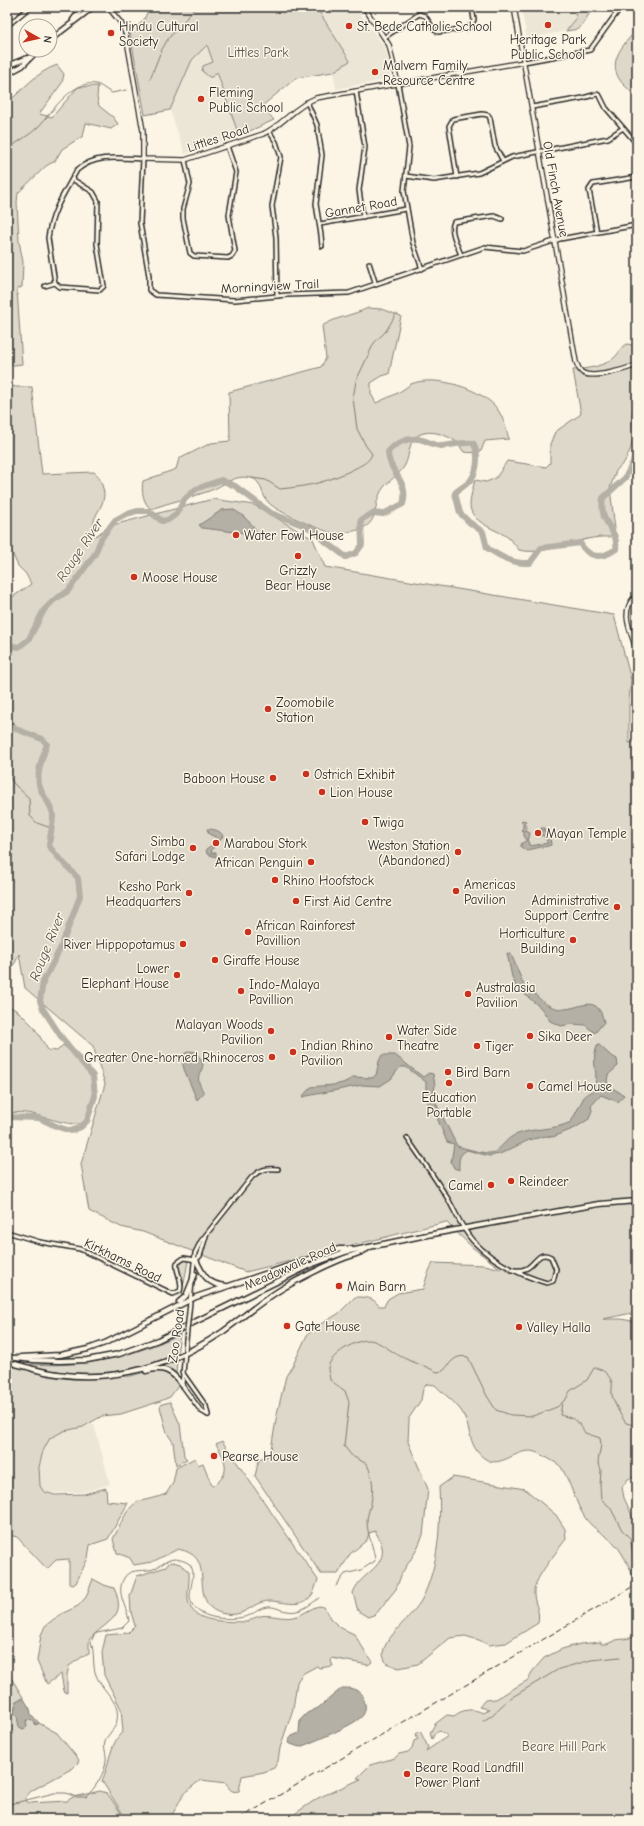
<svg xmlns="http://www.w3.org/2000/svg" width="644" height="1826" viewBox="0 0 644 1826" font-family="'Comic Neue',sans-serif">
<rect width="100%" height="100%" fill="#fcf5e5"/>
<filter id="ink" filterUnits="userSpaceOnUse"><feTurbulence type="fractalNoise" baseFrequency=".025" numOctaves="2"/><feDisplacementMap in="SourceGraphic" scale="8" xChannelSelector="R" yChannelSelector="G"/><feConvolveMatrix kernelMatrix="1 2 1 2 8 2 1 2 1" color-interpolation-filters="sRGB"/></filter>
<g filter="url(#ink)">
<g fill="#ece6d7">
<polygon points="323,7 355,7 384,46 387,55 391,79 336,89 333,72 350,61 318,10"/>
<polygon points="521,7 574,7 576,19 566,31 527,39"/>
<polygon points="207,45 239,136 185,154 170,110 192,60"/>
<polygon points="94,1424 110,1484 84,1492 50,1493 44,1492 40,1486 39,1467 43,1451 50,1438 64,1431"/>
</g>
<g fill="#ded8ca" stroke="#84827a">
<polygon points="150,7 323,7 318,10 350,61 333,72 296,78 262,106 274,120 239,136 217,72 212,77 209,77 202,71 203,66 213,62 207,45 192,60 170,110 145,115 130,33 143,21"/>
<polygon points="574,7 594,7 579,29 566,31 576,19"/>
<path d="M637,30V101C633,93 629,90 623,84C605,64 622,45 637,30Z"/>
<path d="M57,65L64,74L62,83L39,114L52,117L78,87L98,86L97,97L99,106L113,117L118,124L111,129L86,123L83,136L62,149L55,161L46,166L18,193L17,202L19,241L23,262L22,287L17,289L22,364L7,366V103C24,89 35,73 57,65Z"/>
<path d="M368,308L381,309L401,316L389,374L382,376L371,383V394L376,403C384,399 393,396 401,391C404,389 408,386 411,384C435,374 484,389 498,410C504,419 506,429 509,439L485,441L481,451C476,452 468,454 463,451C461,449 461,447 460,445C452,437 435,430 424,433C407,437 411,453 405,465C401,473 390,480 384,487C369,506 385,527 348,532C344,533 337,534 333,533C320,530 275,511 268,502C261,495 262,480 251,478C233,474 224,486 209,491C190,498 170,502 151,509C143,503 141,490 143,481L176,469L179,459L211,443L230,441L229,392L321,367L326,358L322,326C336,317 354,315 368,308Z"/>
<path d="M627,344L637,346V404L635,408L636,425L631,448L625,461L616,471L610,488L615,529L610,537C579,535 548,557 519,550C515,545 512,540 506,536C495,529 470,522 470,505C470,497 473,488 475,480L486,482L496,478L507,461L546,467L550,463V444L555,432L581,414L573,370C586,369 608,366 617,355C621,350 620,347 627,344Z"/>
<path d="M7,385L16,387H32L42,474L94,472C99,476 100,479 102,485C111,508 85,515 96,536L109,526L213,499L254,505L313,539L325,567L614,615L631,680L629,700V743L637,741V759L632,760L637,784V1312L603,1319H621L637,1322V1476L628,1479L622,1487L624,1498L637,1526V1587C633,1574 624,1554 615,1544C606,1535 593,1529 586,1519C575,1503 571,1483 561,1467C558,1463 540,1454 535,1452C517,1446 501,1471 484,1458C466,1445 472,1423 459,1408C452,1399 442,1393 435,1385L427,1384L423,1389L421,1400L409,1418L408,1442L428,1489L423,1535L416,1551L402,1573L396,1589L376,1614L368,1617L358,1611L353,1593C361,1569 398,1567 375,1531L369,1533L367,1540L350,1554L338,1574H321L255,1476L259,1459L270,1455L277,1414L286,1376L293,1365L307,1335L319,1325L338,1314L355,1297C365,1297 373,1297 379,1306H384L388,1299L398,1293L423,1289L428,1273L433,1263L485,1265L501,1269L473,1248L446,1222L246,1272L143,1232L121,1227L89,1211L81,1164L105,1084L93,1046L25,988L19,954L15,963L7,972V601L31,584L26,574L18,566L7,542Z"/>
<path d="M7,1005L19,1012L34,1027L48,1050L57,1051L63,1045C97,1075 99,1075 89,1120C79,1132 40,1114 26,1113C20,1112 13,1113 7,1113Z"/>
<polygon points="185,1260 188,1261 184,1283 178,1266"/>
<path d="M180,1334L177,1355C127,1374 83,1379 31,1366V1364C85,1368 132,1357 180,1334Z"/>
<polygon points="177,1361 176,1374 169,1369 160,1366"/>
<polygon points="7,1364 51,1375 74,1378 131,1376 155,1369 164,1371 174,1377 178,1386 170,1397 158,1402 121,1414 102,1416 83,1427 64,1431 50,1438 43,1451 39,1467 40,1486 44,1492 55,1495 84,1494 106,1488 107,1501 128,1503 108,1539 90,1545 88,1558 76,1583 73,1585 69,1584 69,1559 56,1560 47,1569 17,1537 9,1535 7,1531"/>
<polygon points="170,1402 180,1424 184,1456 187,1459 176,1465 173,1442 167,1433 160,1407 162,1404"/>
<path d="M222,1441L318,1580C315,1587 314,1595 308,1599C297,1608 282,1601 270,1601C259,1601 253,1607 245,1611C235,1617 218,1615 210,1607C193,1588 215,1556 178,1549L152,1562L134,1565L130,1558L117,1553L113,1539C119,1528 126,1507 138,1502C147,1499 157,1498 166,1494L173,1483L176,1468L195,1458L198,1465L203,1463L212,1486C232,1475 226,1460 216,1444Z"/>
<path d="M453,1477L525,1489L556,1515L565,1529L566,1539C558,1550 535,1578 534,1590C533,1604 541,1609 538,1623L506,1643L489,1645L479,1640L465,1636L450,1638L418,1664L399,1668L386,1663C385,1660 383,1656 383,1654C383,1638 414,1615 422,1599C439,1565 441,1524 439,1487Z"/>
<path d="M173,1562L180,1564L189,1572C190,1581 187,1591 188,1600C192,1625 229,1621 248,1622C263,1609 278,1620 293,1617C302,1616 310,1608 319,1606L324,1607L330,1618L335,1623L341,1628L354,1634L372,1662L368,1665L332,1658L331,1661L333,1666L319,1668L317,1666L302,1674L297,1682L293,1709L280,1748L278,1761L274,1768L264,1772L242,1776L239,1791C231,1793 229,1789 226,1783L201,1780C183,1792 180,1800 170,1819H126L102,1781C110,1763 109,1745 123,1731L121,1709L104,1675L102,1652L106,1635L128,1633L135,1626L131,1612L130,1596L137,1576L166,1567L169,1563Z"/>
<path d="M93,1579L104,1585L114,1588C128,1619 106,1620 89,1640V1654L82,1657L69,1666L67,1675V1693L64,1691L61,1674L47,1684L37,1661L41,1635L45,1626L59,1615L78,1606L86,1597Z"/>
<path d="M637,1637V1819H287L318,1798L361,1779L357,1778L370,1765L395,1758L399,1754L408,1752L412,1748L414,1741L418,1739L416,1734L420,1731L428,1747L426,1751L448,1736L440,1731L435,1733L432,1739L430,1733L435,1724L447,1715L454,1716C463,1709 473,1708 483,1713L489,1709L479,1707L485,1700L496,1699L528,1680L532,1672L544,1658L562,1649L580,1644L601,1642V1644H607L616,1640Z"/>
<polygon points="7,1671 24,1699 16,1701 14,1714 34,1721 36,1725 39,1723 57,1733 79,1760 77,1764 73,1768 31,1791 26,1797 26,1801 30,1803 67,1801 73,1797 100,1791 107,1793 125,1819 7,1819"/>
</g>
<g fill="#b4b0a5" stroke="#7d7b74">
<path d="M232,509C244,515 252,524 260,535L202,528L199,525L222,510Z"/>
<path d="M522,820L526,821L524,824L527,827L526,831L530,833L528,842L530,846L548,843L543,835L541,836L540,834L542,833L541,828H545L544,831L550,837L551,845C543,848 535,847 527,851L521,847V844L527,840L524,836V831L521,830L523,828V824L521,822Z"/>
<path d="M207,829C213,829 220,830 223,836L217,845L212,849L211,853H216V857L207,854L206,849L214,844L217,838L209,834Z"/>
<path d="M507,953L511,954L525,988L534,990C534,995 537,996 541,1000C546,1005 555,1009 563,1009C581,1009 597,992 604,1022L595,1033L585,1025L572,1024L561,1026L550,1021L541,1008L516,987L512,977Z"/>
<path d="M598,1044L610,1055L617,1059L618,1066L608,1075L607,1081L609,1086L624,1095L618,1102L601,1095L591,1106L592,1110L589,1119L575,1128L553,1137L546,1136L529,1140L500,1154L489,1156L467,1150C458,1155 459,1160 459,1170L454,1168L451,1162L454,1144L447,1142L433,1108L426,1102V1082L406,1067H400L391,1079L380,1086L362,1085L302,1097L311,1087C323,1085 344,1087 352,1077L372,1078L376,1075L379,1061L382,1055H395L423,1077L429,1073L433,1074L435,1085L433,1097L457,1146C464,1148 485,1154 491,1153C500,1151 505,1140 513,1136C531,1127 553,1131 571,1122L585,1095L593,1091C601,1074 589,1063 598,1044Z"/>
<path d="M189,1051L196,1052L203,1063C203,1067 202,1069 200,1073C196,1080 201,1087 204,1093L197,1100L184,1069L181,1056Z"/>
<path d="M342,1688C350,1688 360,1688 363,1697C365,1703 367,1709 363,1715C357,1724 317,1740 305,1745L299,1747L288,1743L290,1737L299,1733L300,1720L307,1713L318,1708Z"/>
<polygon points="20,1699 24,1699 30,1709 31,1714 39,1723 36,1725 34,1721 26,1720 27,1727 23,1729 19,1727 17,1716 14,1714 16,1701"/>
</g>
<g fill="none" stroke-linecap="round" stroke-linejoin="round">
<g stroke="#7d7b74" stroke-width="1">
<polyline points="150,79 161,51 168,39 196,7"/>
<path d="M7,151C16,141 30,136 39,126C53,111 72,80 96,84C101,85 107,91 112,93L126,90"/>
<polyline points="7,203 10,213 7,216"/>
<path d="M252,478L266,480L280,489C311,486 328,482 356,468C363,464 369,462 372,454L366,446L357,429L353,398L356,381L374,343L386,331L396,314"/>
<polyline points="7,773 14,784 29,798 30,816 37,823 51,828"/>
<path d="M562,1403L560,1415C575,1419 577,1419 585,1433L600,1438L601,1445L598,1461L601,1470L600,1486L601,1499L610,1507L622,1530L630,1538L633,1554L637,1560"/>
<path d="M336,1586L345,1574L361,1570L375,1561C374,1547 367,1535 367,1521C367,1515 370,1509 371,1503C374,1488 373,1478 367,1464L352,1456L344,1446L349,1402L345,1391L330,1380C330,1377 328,1372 328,1368C330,1354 357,1339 370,1340C381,1342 390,1351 400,1356C412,1363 425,1365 437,1372L443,1371C451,1363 454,1354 468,1357L487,1396L496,1410L511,1415L533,1416L557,1407L566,1399L570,1391L587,1380L594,1368C602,1368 610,1375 612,1383C613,1387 611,1391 612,1395C615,1405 620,1415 626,1423L637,1426"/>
<polyline points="483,1721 491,1716 509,1699 559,1669 591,1660 620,1657"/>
<path d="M7,1805L54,1793H66L76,1797H86C95,1788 105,1774 106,1760C107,1755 103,1747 105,1742C106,1736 114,1730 116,1724C123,1702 103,1693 96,1675C92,1665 95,1653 91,1642L94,1635L97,1633L122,1628L129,1621C127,1606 115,1593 124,1578C129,1569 141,1571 149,1570C159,1569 164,1560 174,1559C178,1559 185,1561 188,1563C200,1572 185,1592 192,1604C201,1620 231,1621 248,1616C254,1614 259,1608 267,1607C275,1606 279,1610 287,1611C299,1614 310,1605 319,1598"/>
</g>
<g stroke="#b4b0a5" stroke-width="6">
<polyline points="637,406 634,415 637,442"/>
<path d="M7,645L19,647L29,639L44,610L54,600L68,591L95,554L101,539L115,520L124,515L137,511H149L162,521L168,520L176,514L185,499L196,489L221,480L235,486L271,513L305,526L317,532L321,538L346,557L356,553L362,545L361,520L373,513L383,514L403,504C410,481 388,472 388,452C395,443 407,438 418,439C427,440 433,446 442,446C453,445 462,442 473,443C479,452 478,469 472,478C469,484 460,488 455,493L460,513L469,522L483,532L487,548C501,557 512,564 530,563L541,548L580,543C589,559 602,559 616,549C618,535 609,528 604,517C602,511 602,504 603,498L625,478L637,454"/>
<path d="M7,718L16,729L42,739L47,744C43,756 34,777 41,790C44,798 52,805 53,815C53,824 50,836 49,846L57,856L78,878L80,896L61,947L43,982L40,1001L43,1009L62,1038L93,1076L95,1096L87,1121L81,1127L71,1131L58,1127L39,1118L7,1117"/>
</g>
<defs>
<g id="minor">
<polyline points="7,26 30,7"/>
<polyline points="385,37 419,14 425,16 433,28 438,32 469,28 474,20 472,7"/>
<polyline points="524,62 590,50 621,7"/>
<polyline points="398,84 409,147 404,191 413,243 422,269"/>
<polyline points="356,91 365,147 359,190 363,217"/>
<polyline points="307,102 317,125 322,155 316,204 321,235 322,246"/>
<polyline points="532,107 583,98 597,94 600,96 606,108 637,144"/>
<polyline points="269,131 276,142 281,157 272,206 276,237 277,296"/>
<polyline points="185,160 190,184 183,209 183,218 190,253 194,256 228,258 232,256 235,251 229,215 236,172 227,146"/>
<polyline points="406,176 434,180 479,173 512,157 608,138 623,128"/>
<polyline points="457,177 449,126 453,119 482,114 488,115 490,118 495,146 503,161"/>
<path d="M72,179L93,192L98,201L97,244L104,286L100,290L60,287L55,283L48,238C52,210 64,194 77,170C96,154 120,158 143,159L140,223L149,276V290L156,295L235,300L287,295L349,293L485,247L523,251L560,239L637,225"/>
<polyline points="320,224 406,209"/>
<polyline points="597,232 589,190 593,184 637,177"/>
<path d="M461,255C458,246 449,231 454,222L494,216L502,219"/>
<polyline points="369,263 376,285"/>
<polyline points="45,286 55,283"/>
<path d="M407,1138C421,1158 435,1178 448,1199C456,1213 462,1229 473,1241C493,1262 520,1275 547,1283L553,1281L556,1269L551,1257C538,1249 535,1266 525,1269C521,1271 516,1270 512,1270"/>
<path d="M7,1232L40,1242L80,1249L173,1294L180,1291C184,1280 175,1273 177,1263L184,1258L196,1260"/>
<polyline points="196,1260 200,1256 206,1236"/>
<path d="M189,1312L195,1253L201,1241L252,1177C261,1169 266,1168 278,1169"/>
<polyline points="186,1340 182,1385 201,1411 208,1415"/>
<polyline points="182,1372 206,1406 208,1415"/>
</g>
<g id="tertiary">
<path d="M108,7L121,23L126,35L143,131V159L185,160L263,134C283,125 295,106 316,98L524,62"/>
<polyline points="364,7 389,45 398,84"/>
<path d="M514,7L576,362C578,366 579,371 583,373C594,379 626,369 637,365"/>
<path d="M637,595C618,610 631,632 637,651"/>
</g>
<g id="secondary">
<polyline points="73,20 83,7"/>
<polyline points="50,40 93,7"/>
<polyline points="7,66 30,57"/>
<polyline points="7,74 22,66 38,50"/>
<path d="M196,1260C203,1275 208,1285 226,1286"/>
<polyline points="179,1302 186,1296 195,1274"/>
<polyline points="7,1357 33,1360 59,1361 87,1360 119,1354 158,1340 315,1263 345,1252 422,1236 565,1210 599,1204 637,1201"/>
<polyline points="21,1357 60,1355 88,1349 105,1343 196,1297 339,1249 351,1249"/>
<path d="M7,1361C15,1365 25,1366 33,1369C99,1387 165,1370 221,1333C242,1318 262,1300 285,1287C303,1277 322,1267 342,1259C351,1255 361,1254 370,1247"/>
<path d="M146,1371C162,1366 172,1370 182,1385"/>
</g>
</defs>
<use href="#minor" stroke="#2b2b2b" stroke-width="6"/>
<use href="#tertiary" stroke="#2b2b2b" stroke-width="6"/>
<use href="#secondary" stroke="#2b2b2b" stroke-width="7"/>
<use href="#minor" stroke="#fcf5e5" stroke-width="3"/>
<use href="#tertiary" stroke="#fcf5e5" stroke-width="3.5"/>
<use href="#secondary" stroke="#fcf5e5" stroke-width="4"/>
<polyline stroke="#2b2b2b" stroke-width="1" stroke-dasharray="6 3" stroke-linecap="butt" points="239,1819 637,1584"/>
<defs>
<polyline id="minor-bridge" points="186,1340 189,1312"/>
</defs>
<use href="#minor-bridge" stroke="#2b2b2b" stroke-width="6" stroke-linecap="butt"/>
<use href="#minor-bridge" stroke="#fcf5e5" stroke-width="3"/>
</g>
</g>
<g fill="#c8321e" stroke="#fcf5e5" stroke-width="1.5">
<circle cx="548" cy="25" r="4"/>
<circle cx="349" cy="26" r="4"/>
<circle cx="111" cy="33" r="4"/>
<circle cx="375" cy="72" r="4"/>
<circle cx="201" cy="99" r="4"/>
<circle cx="236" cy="535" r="4"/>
<circle cx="298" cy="556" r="4"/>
<circle cx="134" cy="577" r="4"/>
<circle cx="268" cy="709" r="4"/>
<circle cx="306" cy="774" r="4"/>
<circle cx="273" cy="778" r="4"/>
<circle cx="322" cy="792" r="4"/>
<circle cx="365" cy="822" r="4"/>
<circle cx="538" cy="833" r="4"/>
<circle cx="216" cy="843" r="4"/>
<circle cx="193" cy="848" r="4"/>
<circle cx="458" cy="852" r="4"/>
<circle cx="311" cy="862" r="4"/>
<circle cx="275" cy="880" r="4"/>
<circle cx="456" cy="891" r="4"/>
<circle cx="189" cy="893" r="4"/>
<circle cx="296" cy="901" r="4"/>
<circle cx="617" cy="907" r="4"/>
<circle cx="248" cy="932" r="4"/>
<circle cx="573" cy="940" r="4"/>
<circle cx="183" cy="944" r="4"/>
<circle cx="215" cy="960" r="4"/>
<circle cx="177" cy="975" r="4"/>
<circle cx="241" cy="991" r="4"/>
<circle cx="468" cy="994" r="4"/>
<circle cx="271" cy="1031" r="4"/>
<circle cx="530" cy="1036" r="4"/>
<circle cx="389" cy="1037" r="4"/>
<circle cx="477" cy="1046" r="4"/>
<circle cx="293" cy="1052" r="4"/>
<circle cx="272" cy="1057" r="4"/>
<circle cx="448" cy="1072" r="4"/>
<circle cx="449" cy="1083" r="4"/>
<circle cx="530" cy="1086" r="4"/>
<circle cx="511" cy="1181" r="4"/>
<circle cx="491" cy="1185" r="4"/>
<circle cx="339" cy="1286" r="4"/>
<circle cx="287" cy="1326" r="4"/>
<circle cx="519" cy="1327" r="4"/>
<circle cx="214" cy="1456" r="4"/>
<circle cx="407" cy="1774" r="4"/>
</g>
<g text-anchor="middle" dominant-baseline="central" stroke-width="3" stroke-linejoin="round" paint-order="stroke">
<g font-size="13" fill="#2b2b2b" stroke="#fcf5e5" text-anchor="start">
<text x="119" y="26">Hindu Cultural<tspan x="119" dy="15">Society</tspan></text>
<text x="357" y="26">St. Bede Catholic School</text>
<text x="548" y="39" text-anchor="middle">Heritage Park<tspan x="548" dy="15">Public School</tspan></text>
<text x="383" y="65">Malvern Family<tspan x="383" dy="15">Resource Centre</tspan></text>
<text x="209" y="92">Fleming<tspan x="209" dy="15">Public School</tspan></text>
<text x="244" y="535">Water Fowl House</text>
<text x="298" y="570" text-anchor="middle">Grizzly<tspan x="298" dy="15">Bear House</tspan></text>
<text x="142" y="577">Moose House</text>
<text x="276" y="702">Zoomobile<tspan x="276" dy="15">Station</tspan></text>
<text x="314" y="774">Ostrich Exhibit</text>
<text x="265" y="778" text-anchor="end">Baboon House</text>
<text x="330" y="792">Lion House</text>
<text x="373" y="822">Twiga</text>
<text x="546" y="833">Mayan Temple</text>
<text x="185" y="841" text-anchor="end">Simba<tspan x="185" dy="15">Safari Lodge</tspan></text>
<text x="224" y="843">Marabou Stork</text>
<text x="450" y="845" text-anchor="end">Weston Station<tspan x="450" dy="15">(Abandoned)</tspan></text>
<text x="303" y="862" text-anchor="end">African Penguin</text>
<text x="283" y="880">Rhino Hoofstock</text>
<text x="464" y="884">Americas<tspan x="464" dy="15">Pavilion</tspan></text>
<text x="181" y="886" text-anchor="end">Kesho Park<tspan x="181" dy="15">Headquarters</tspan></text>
<text x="609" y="900" text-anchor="end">Administrative<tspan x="609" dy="15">Support Centre</tspan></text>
<text x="304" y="901">First Aid Centre</text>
<text x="256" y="925">African Rainforest<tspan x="256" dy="15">Pavillion</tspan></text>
<text x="565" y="933" text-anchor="end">Horticulture<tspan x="565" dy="15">Building</tspan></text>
<text x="175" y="944" text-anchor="end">River Hippopotamus</text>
<text x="223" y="960">Giraffe House</text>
<text x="169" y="968" text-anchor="end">Lower<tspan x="169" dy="15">Elephant House</tspan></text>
<text x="249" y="984">Indo-Malaya<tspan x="249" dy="15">Pavillion</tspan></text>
<text x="476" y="987">Australasia<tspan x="476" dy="15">Pavilion</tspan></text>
<text x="263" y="1024" text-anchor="end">Malayan Woods<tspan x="263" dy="15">Pavilion</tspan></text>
<text x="397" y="1030">Water Side<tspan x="397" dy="15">Theatre</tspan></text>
<text x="538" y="1036">Sika Deer</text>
<text x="301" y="1045">Indian Rhino<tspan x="301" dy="15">Pavilion</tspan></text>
<text x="485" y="1046">Tiger</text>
<text x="264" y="1057" text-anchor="end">Greater One-horned Rhinoceros</text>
<text x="456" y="1072">Bird Barn</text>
<text x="538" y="1086">Camel House</text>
<text x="449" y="1097" text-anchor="middle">Education<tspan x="449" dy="15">Portable</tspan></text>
<text x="519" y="1181">Reindeer</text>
<text x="483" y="1185" text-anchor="end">Camel</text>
<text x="347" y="1286">Main Barn</text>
<text x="295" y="1326">Gate House</text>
<text x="527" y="1327">Valley Halla</text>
<text x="222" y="1456">Pearse House</text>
<text x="415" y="1767">Beare Road Landfill<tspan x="415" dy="15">Power Plant</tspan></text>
</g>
<g font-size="13" fill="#585653" stroke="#fcf5e5">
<text x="258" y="52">Littles Park</text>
<text x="564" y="1746">Beare Hill Park</text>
</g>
<g font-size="13" fill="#2b2b2b" stroke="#fcf5e5">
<text transform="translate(218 138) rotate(-18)">Littles Road</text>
<text transform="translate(556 189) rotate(80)">Old Finch Avenue</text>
<text transform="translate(361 207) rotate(-10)">Gannet Road</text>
<text transform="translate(270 286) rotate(-3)">Morningview Trail</text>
<text transform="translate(123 1260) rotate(26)">Kirkhams Road</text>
<text transform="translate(290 1266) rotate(-24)">Meadowvale Road</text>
<text transform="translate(176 1336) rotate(-82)">Zoo Road</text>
</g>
<g font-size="14" font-style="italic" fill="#545350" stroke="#fcf5e5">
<text transform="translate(80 550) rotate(-56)">Rouge River</text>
<text transform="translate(47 947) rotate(-68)">Rouge River</text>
</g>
</g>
<rect width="644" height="1826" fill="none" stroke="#fcf5e5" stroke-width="24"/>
<rect x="12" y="12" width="620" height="1802" fill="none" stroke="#2b2b2b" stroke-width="1.5" filter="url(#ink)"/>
<g transform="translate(38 38) rotate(98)"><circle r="19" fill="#fcf5e5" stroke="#a8a49b"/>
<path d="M0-3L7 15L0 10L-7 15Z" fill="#c8321e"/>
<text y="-6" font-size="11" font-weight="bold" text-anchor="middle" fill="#2b2b2b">N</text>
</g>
</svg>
